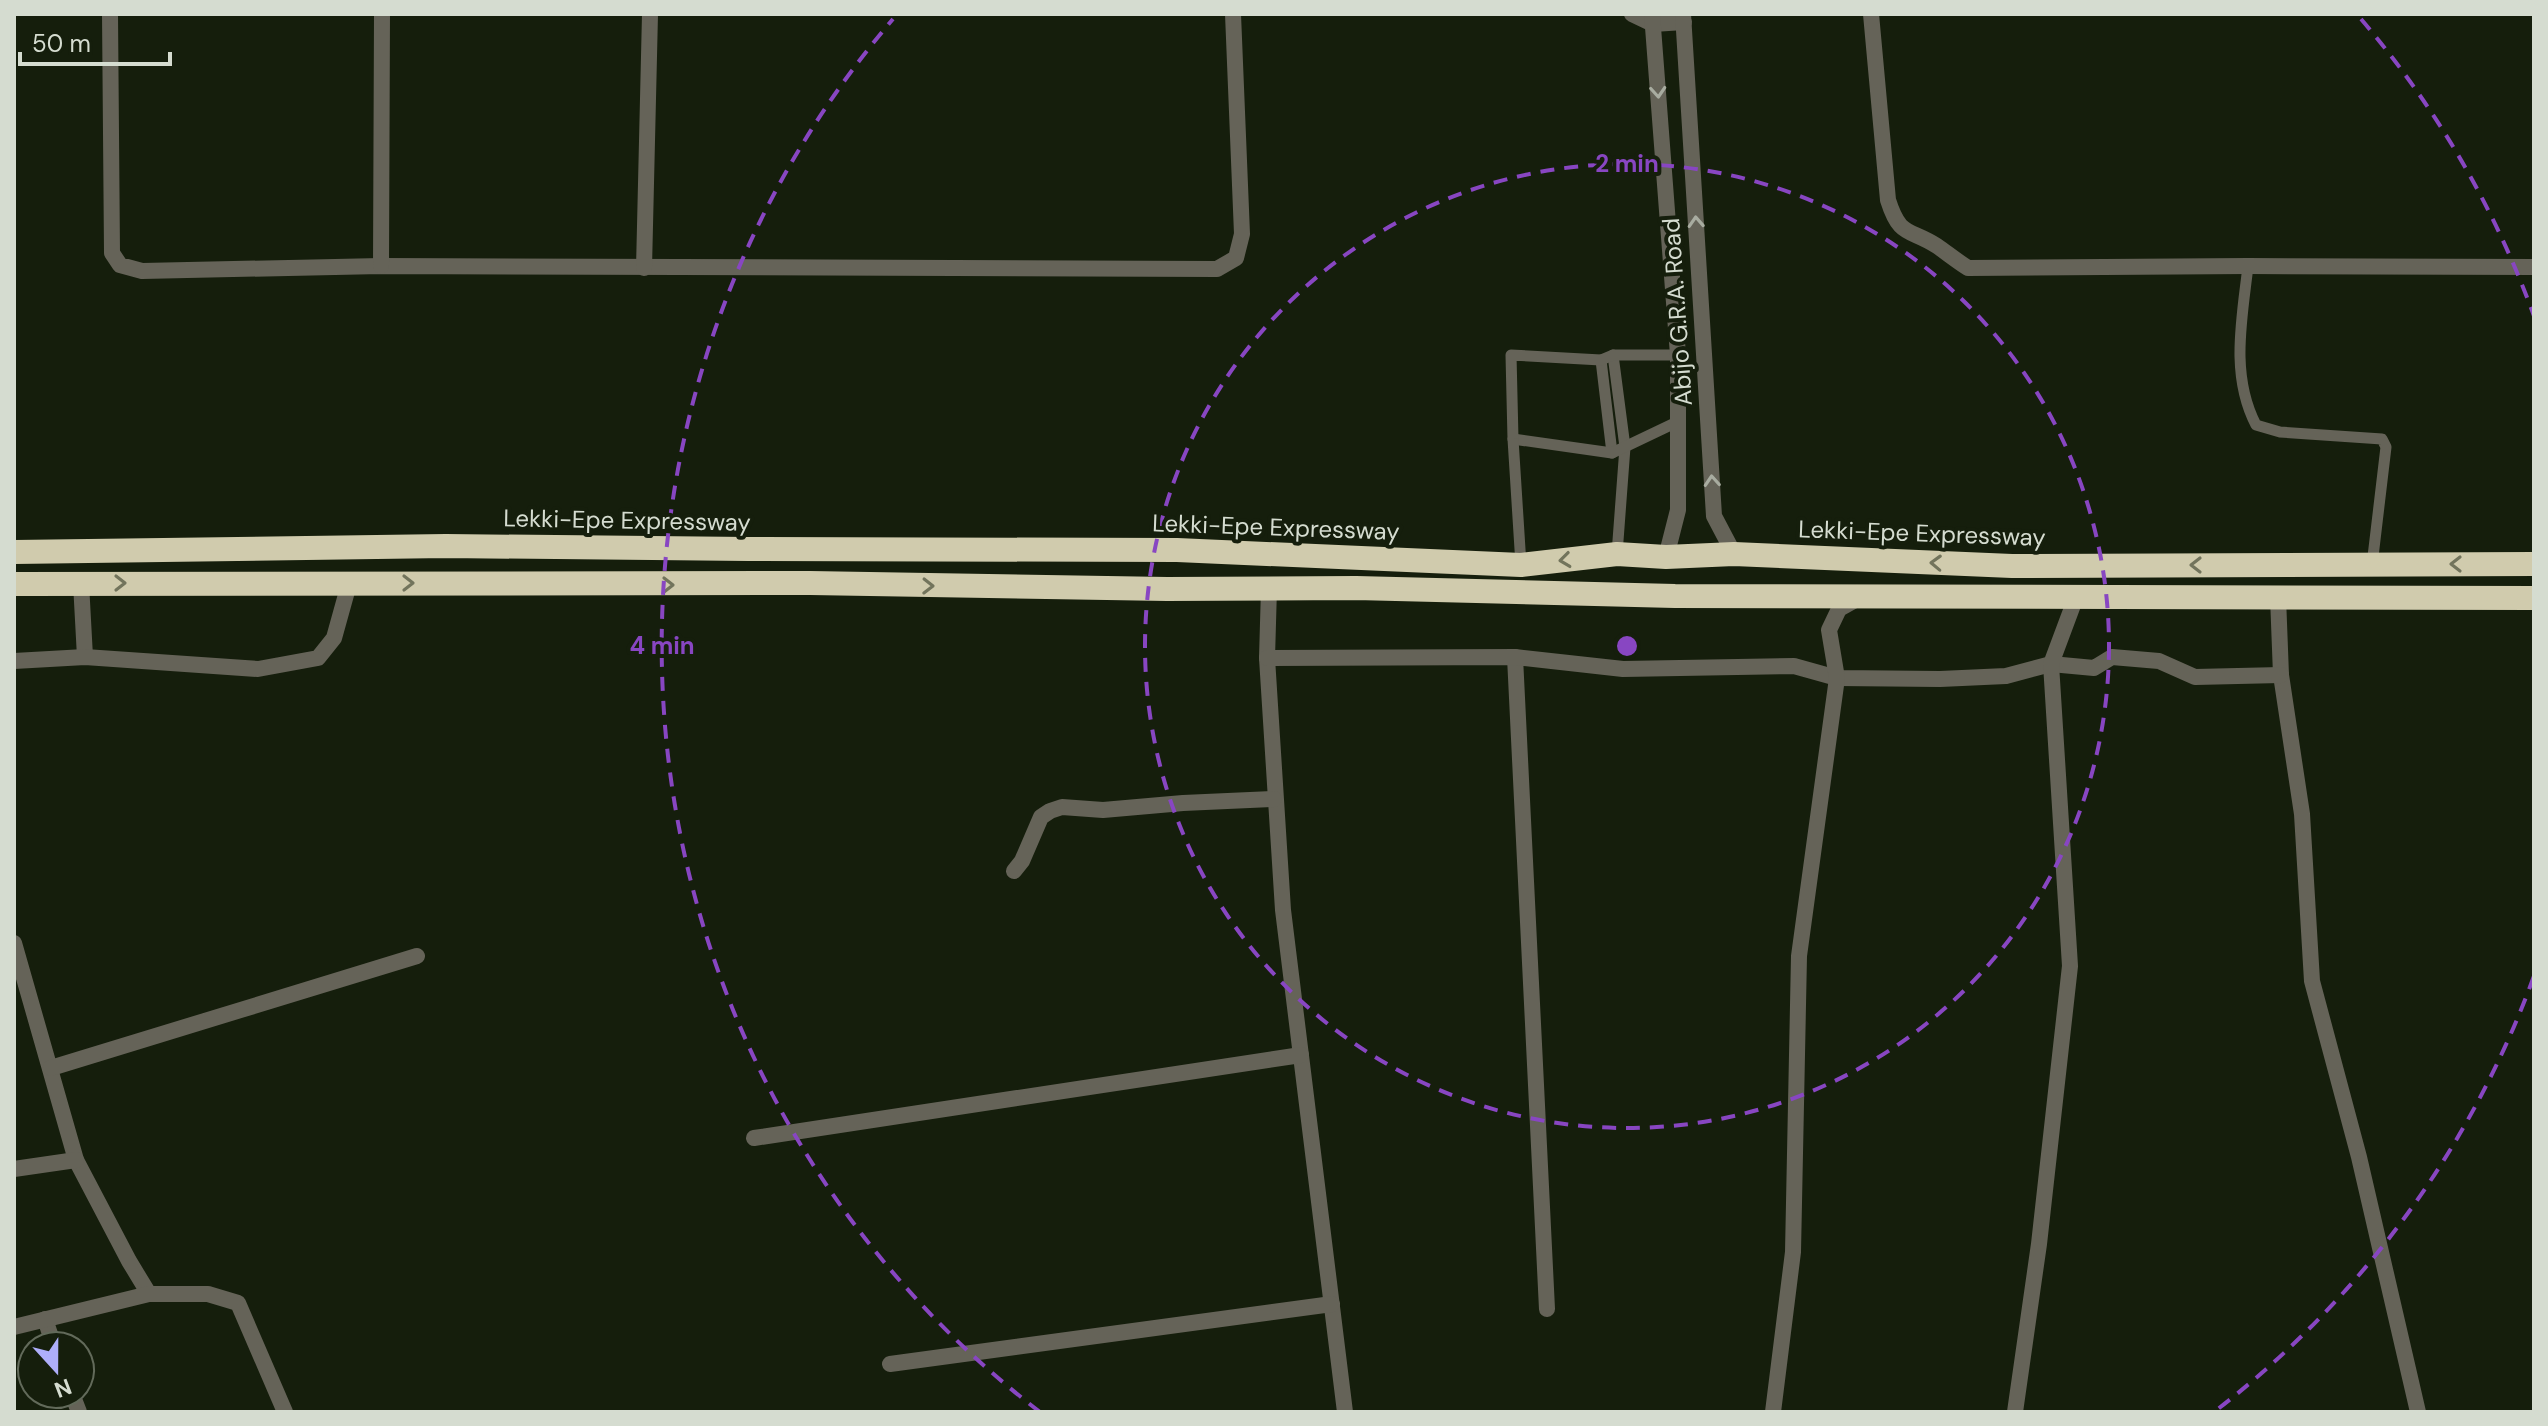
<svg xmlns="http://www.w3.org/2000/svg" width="2548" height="1426" viewBox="0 0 2548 1426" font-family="'DM Sans',sans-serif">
<rect width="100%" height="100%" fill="#151e0c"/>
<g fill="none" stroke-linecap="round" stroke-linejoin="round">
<g stroke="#656358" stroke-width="11">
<path d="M2248,266C2242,319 2230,375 2256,425L2280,432L2382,439L2386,447L2372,565"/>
<polyline points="1613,355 1625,447 1617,554"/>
<polyline points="1601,360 1612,453"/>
<polyline points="1513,439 1612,453 1677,422"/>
<polyline points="1521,565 1513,439 1511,355 1601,360 1613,355 1678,355"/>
</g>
<g stroke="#656358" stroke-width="16">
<polyline points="110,14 112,253 120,265 142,271 381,266 1217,269 1236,258 1242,234 1233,14"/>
<polyline points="1632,14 1653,24 1684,22"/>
<polyline points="1652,14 1678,355 1678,510 1666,557"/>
<polyline points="1683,14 1714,516 1734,554"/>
<path d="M1871,14L1888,200C1900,238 1909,228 1937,246C1947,253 1957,261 1968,268L2248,266L2534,267"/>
<polyline points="381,266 382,14"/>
<polyline points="644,268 650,14"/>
<polyline points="81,583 85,657"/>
<polyline points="1269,588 1267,658 1283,910 1345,1412"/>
<polyline points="2278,597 2281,675 2302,814 2312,981 2359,1157 2418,1412"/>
<polyline points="1515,657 1547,1309"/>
<polyline points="1267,658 1515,657 1623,669 1794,666 1837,678 1940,679 2006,676 2051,664 2094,668 2112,657 2159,661 2195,677 2281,675"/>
<polyline points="14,661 85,657 258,669 318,658 334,638 349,584"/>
<polyline points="1014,871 1022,861 1041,817 1050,811 1062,807 1103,810 1183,803 1274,799"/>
<polyline points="14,943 76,1160 129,1261 149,1294"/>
<polyline points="51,1068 417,956"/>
<polyline points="754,1138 1301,1055"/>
<polyline points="14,1169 76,1160"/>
<polyline points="45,1319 54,1346"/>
<polyline points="14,1327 149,1294 208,1294 238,1303 285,1412"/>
<polyline points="890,1364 1332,1304"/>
<polyline points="72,1394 79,1412"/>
<polyline points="1773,1412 1793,1252 1799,956 1837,678 1829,630 1839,609 1857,599"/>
<polyline points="2015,1412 2039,1244 2070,966 2051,664 2076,597"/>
</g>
<g stroke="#d0cbad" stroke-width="24">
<polyline points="14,552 446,546 748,549 1177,550 1521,565 1617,554 1666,557 1734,554 2012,566 2534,564"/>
<polyline points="14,584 810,583 1167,589 1356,588 1675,596 2534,598"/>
</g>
</g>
<defs><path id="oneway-chevron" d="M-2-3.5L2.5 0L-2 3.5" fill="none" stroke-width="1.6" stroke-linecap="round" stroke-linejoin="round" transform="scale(2)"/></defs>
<g stroke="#a8aca0">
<use href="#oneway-chevron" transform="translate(1658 92) rotate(86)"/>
<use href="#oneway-chevron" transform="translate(1696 222) rotate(-93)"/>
<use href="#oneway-chevron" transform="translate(1712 481) rotate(-94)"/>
</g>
<g stroke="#72745c">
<use href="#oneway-chevron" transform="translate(1565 560) rotate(173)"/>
<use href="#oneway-chevron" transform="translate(1936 563) rotate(-178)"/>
<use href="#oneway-chevron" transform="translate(2456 564) rotate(180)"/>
<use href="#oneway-chevron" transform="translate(2196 565) rotate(180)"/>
<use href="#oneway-chevron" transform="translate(120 583)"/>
<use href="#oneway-chevron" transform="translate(408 583)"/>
<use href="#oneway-chevron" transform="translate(668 585)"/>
<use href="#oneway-chevron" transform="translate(928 586) rotate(1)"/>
</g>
<g fill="none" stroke="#8846c2" stroke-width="4" stroke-dasharray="14 10">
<circle cx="1627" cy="646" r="482"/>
<path d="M2534 976A965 965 0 0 1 2214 1412M1040 1412A965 965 0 0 1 893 19M2361 19A965 965 0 0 1 2534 316"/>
</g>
<g text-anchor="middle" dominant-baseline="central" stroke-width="8" stroke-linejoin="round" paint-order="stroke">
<g font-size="24" fill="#d5dcd0" stroke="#151e0c">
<text transform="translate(1677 312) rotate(-94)">Abijo G.R.A. Road</text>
<text transform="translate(627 520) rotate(1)">Lekki-Epe Expressway</text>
<text transform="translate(1276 527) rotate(2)">Lekki-Epe Expressway</text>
<text transform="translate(1922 533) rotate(2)">Lekki-Epe Expressway</text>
</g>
</g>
<circle cx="1627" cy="646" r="12" fill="#8846c2" stroke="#151e0c" stroke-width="4"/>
<g font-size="24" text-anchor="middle" font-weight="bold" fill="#8846c2" stroke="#151e0c" stroke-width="8" stroke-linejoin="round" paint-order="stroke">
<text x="1627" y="172">2 min</text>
<text x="662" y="654">4 min</text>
</g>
<rect width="2548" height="1426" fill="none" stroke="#d5dcd0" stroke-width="32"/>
<g transform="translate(56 1370) rotate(159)"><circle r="38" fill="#151e0c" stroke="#626a5a" stroke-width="2"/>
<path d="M0-6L14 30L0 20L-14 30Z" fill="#aeaefa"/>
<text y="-12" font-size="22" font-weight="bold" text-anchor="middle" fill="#d5dcd0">N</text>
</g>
<path d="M20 52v12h150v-12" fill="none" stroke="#d5dcd0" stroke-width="4"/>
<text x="32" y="52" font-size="24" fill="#d5dcd0" stroke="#151e0c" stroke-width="6" paint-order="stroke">50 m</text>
</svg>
